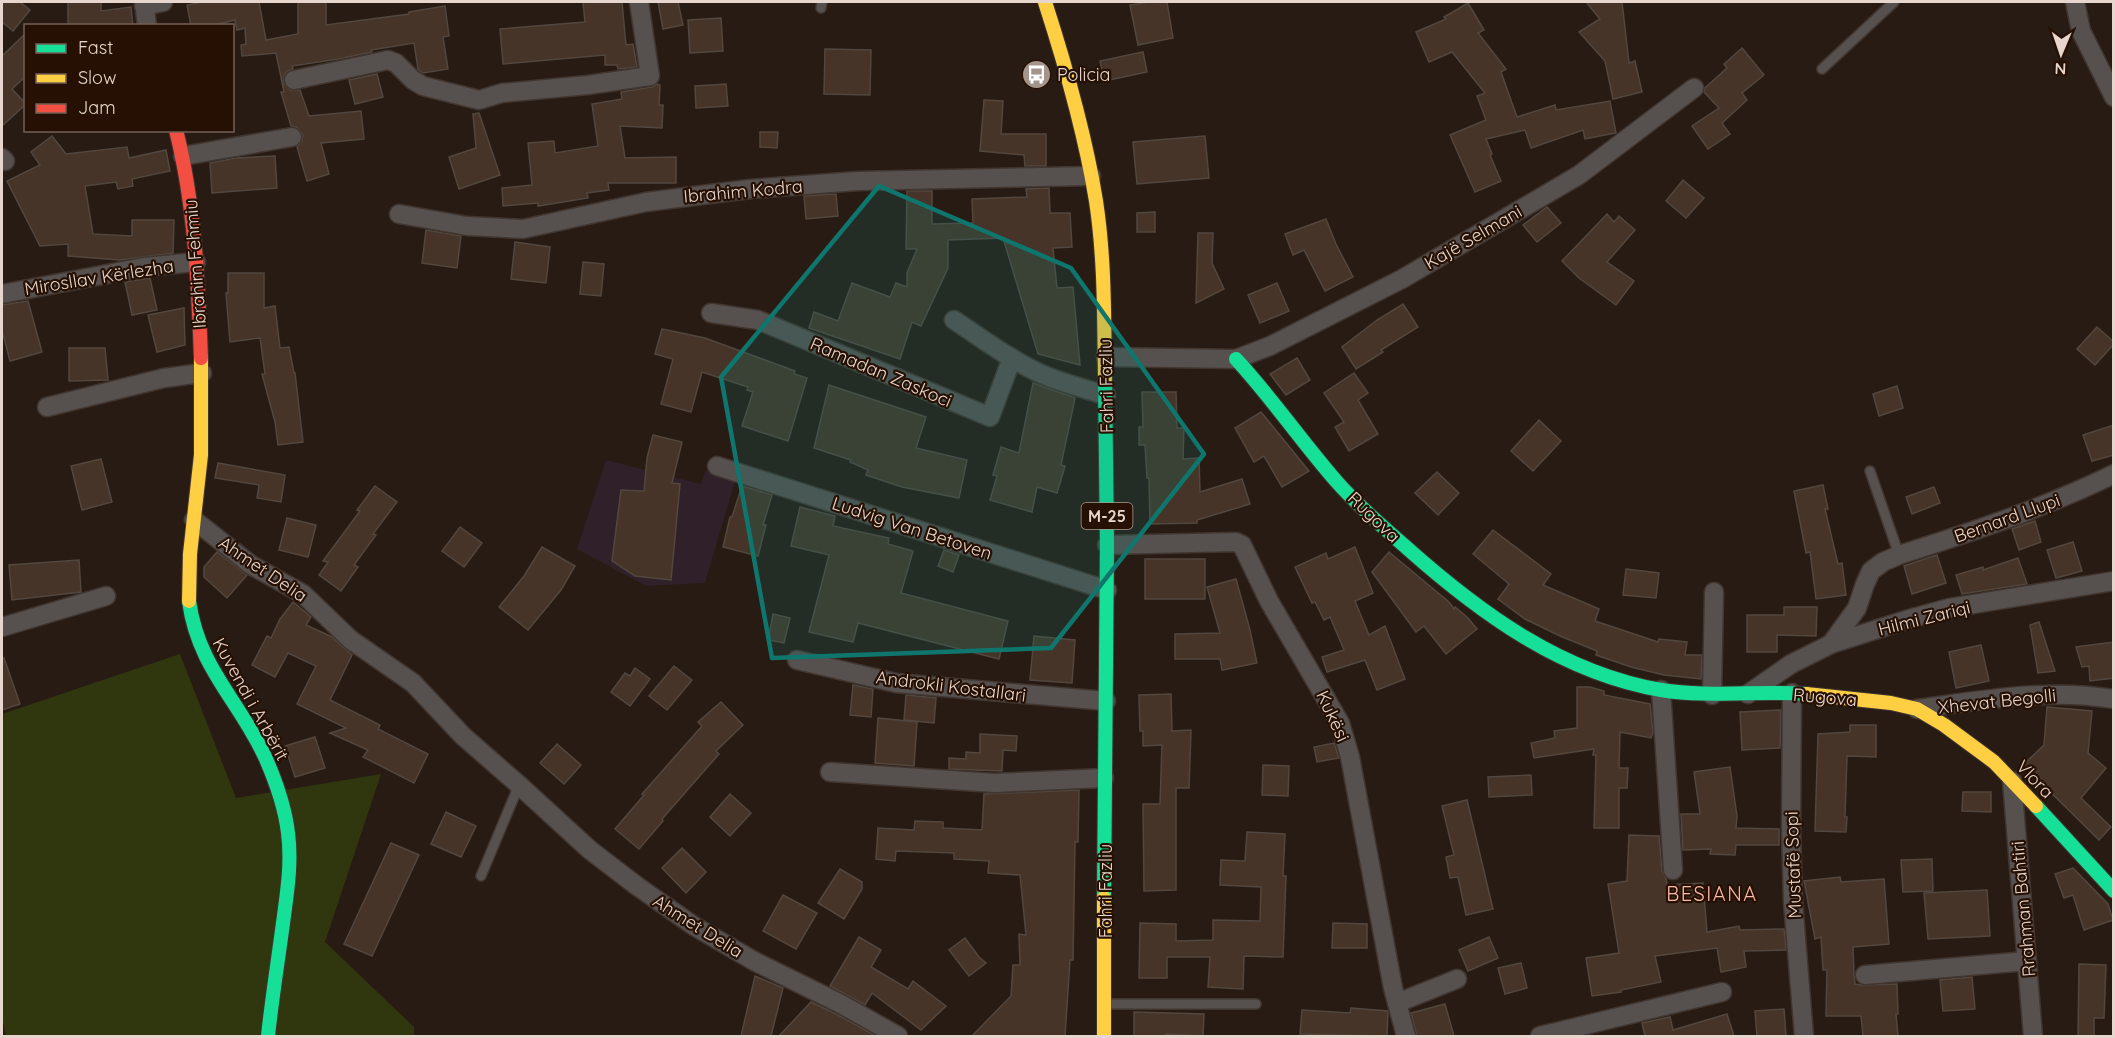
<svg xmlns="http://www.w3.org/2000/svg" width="2115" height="1038" viewBox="0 0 2115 1038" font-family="Quicksand,sans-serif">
<rect width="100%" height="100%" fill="#281b13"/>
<polygon fill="#302029" points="606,460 701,484 705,471 735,481 705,583 646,586 577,549"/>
<polygon fill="#30360e" points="180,654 236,798 381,774 325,942 414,1027 414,1036 6,1036 2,1018 2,714"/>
<g fill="#453427" stroke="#52473f" stroke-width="1.5">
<polygon points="2,2 20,2 30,10 13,31 2,22"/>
<polygon points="68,2 101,2 101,11 131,7 133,26 68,26"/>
<polygon points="203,2 259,2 266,40 298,34 298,2 326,2 326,25 409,14 409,12 445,6 449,36 443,37 448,69 423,73 420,71 418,69 414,43 371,50 372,52 338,59 292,66 293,69 287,71 284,76 283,83 290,90 300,90 309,116 361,111 364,139 321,143 329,174 307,181 297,147 302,141 303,135 296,127 291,126 281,92 284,92 276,53 242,56 241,45 246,44 245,28 237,30 235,20 210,26 191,26 187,5"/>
<polygon points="583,2 622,2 626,45 633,44 637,67 618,69 617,65 605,65 605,55 503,64 500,29 585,22"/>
<polygon points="658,2 678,2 683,25 663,29"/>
<polygon points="1149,2 1167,2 1173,38 1138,45 1130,5"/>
<polygon points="1586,2 1622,2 1629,63 1635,61 1642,92 1613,99 1605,61 1579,32 1600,19"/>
<polygon points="1468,3 1484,30 1478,33 1506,69 1501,72 1517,117 1555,105 1556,110 1610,101 1616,133 1585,139 1583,130 1531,148 1525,130 1486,139 1492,154 1490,155 1501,181 1475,192 1450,135 1486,120 1477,96 1485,93 1452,52 1429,62 1416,32 1446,19 1444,17"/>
<polygon points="721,18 723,51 690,53 688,20"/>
<polygon points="26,33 26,76 12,89 26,104 2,126 2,56"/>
<polygon points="1742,48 1764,75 1742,93 1747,100 1722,123 1730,134 1708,149 1692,126 1719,108 1704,92 1705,88 1727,68 1724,64"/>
<polygon points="825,49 871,50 870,95 824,94"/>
<polygon points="1143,52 1147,72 1104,81 1100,61"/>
<polygon points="377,74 383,97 355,104 349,80"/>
<polygon points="657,84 660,85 659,105 663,105 662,128 620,126 625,158 676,157 676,183 608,183 609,190 587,193 588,198 538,206 538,203 503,206 502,188 532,185 528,143 554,141 555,153 598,146 592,104 622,99 621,92 652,87"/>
<polygon points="726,84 728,106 696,108 695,86"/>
<polygon points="984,100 1003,101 1001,134 1046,134 1046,166 1025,166 1024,155 980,151"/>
<polygon points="479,113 500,175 459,189 449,157 476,148 473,114"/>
<polygon points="760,132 778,132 777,148 760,147"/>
<polygon points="52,136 66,154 127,147 129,158 166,150 170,171 132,179 133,186 118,189 116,182 85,186 93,234 132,236 132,220 174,220 173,253 120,260 68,256 68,244 40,246 7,181 40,165 31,152"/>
<polygon points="1205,136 1209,178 1137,184 1133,142"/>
<polygon points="275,156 277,188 212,193 210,163 236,158"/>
<polygon points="1683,180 1704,198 1686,218 1666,201"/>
<polygon points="1049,188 1050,213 1070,213 1072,247 1053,248 1057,288 1073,287 1080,365 1038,354 1003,238 948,240 948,268 921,326 912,322 900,359 809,328 814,312 838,321 852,283 890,297 896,283 907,287 907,273 917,249 906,249 907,191 932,191 932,224 973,223 972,199 1027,197 1026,189"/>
<polygon points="836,194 838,216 806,219 804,196"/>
<polygon points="1547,207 1561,223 1537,242 1523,225"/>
<polygon points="1155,212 1155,232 1137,232 1137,213"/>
<polygon points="1607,214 1614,222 1619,216 1635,230 1607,262 1634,281 1616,305 1579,278 1562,261"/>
<polygon points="1326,219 1336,244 1353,277 1325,291 1304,250 1293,255 1285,234"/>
<polygon points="426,230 461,236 457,268 422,263"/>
<polygon points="1198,233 1213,233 1212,263 1224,289 1196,303"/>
<polygon points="515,242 550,247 546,283 511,279"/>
<polygon points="583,262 604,264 601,296 580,294"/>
<polygon points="228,273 264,273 264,308 275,306 280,348 289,347 294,373 295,373 303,442 278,445 275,422 262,374 265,374 260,338 230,342 226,293 228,293"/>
<polygon points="150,278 157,310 132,315 125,282"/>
<polygon points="1277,283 1289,311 1260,323 1248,295"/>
<polygon points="28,301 42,352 10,361 2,330 2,305"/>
<polygon points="1403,304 1418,327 1381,350 1383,352 1356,369 1342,347 1377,320"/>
<polygon points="184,308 185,345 157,352 148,315"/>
<polygon points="2097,327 2114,342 2114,344 2095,365 2077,349"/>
<polygon points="662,329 705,338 795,371 794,374 807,378 788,441 742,426 753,392 747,390 748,387 702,372 691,412 661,404 673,359 655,354"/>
<polygon points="69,348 105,348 108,380 69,381"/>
<polygon points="1297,358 1310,380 1286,395 1270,374"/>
<polygon points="1354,373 1368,393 1358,400 1378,434 1349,451 1335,427 1344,422 1324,393"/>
<polygon points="1033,383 1075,398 1061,465 1065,466 1057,493 1037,487 1032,512 990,500 997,476 993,475 1001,447 1019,453"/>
<polygon points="829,385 926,417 916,448 967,460 959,498 902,487 866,475 868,470 850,462 851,460 814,448"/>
<polygon points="1897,386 1903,408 1879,416 1873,394"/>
<polygon points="1142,392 1176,392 1177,428 1184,428 1183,459 1199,458 1200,492 1242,479 1250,504 1197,520 1197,523 1150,524 1149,478 1147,478 1145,445 1139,445 1139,427 1143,427"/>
<polygon points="1261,412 1309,471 1282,487 1264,456 1254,462 1235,428"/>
<polygon points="1539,420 1561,441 1533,471 1511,451"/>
<polygon points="2114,425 2114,455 2092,461 2083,435"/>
<polygon points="653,435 682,442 672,483 680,484 671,580 635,576 612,561 621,490 644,491 647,458"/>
<polygon points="101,459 112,502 82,510 71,466"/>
<polygon points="218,463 285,475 281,502 257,498 259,485 215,478"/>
<polygon points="1437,472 1459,493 1438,515 1415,493"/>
<polygon points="1823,485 1828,509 1825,509 1838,564 1842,563 1846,595 1816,599 1810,552 1806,553 1794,491"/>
<polygon points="375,486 397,502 373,534 376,535 354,565 358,567 341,591 319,575 328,562 323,561 360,511 357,510"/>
<polygon points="742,486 772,495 763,525 766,525 758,556 723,547 730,517 732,517"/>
<polygon points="1934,487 1940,503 1912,514 1906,497"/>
<polygon points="800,507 835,516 833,526 889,538 888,544 913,551 901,593 1008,621 999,659 858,623 853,642 809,632 829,555 791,546"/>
<polygon points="287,518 316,525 308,557 279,550"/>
<polygon points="2035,521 2041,542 2019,550 2012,529"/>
<polygon points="460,527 482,543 464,567 442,551"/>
<polygon points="1493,530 1551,574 1543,585 1599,609 1595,621 1658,642 1659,639 1687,642 1685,655 1702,655 1701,679 1664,675 1631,667 1596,655 1597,651 1560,636 1525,619 1498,599 1509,584 1473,554"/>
<polygon points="2073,542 2082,571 2056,578 2047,550"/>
<polygon points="542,547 575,566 561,590 528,630 499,607 524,576"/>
<polygon points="1355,547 1373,593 1355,601 1369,635 1385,626 1405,679 1377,690 1365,660 1327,672 1322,657 1344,650 1330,617 1324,620 1315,602 1312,603 1295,567 1326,553 1328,559"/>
<polygon points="944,550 959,555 953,572 938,566"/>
<polygon points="217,552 247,575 227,598 204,577 204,567"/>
<polygon points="1389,552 1449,602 1454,609 1455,607 1468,618 1477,629 1446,654 1424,626 1416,632 1372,572"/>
<polygon points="1937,555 1946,583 1912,594 1904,566"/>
<polygon points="2018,558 2027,584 1962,594 1956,575 1983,567 1983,570"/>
<rect x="1145" y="559" width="60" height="40"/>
<polygon points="79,560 81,592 12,600 9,565"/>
<polygon points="1626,569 1659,573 1656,598 1623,595"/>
<polygon points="1236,579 1250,630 1257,663 1222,670 1220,659 1175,659 1175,634 1220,633 1207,587"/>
<polygon points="293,602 311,617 306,625 332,637 352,655 330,700 380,725 378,729 428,754 414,783 363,757 368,750 330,733 346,728 297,704 316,666 288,653 275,677 252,665 267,636 271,638 280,619"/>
<polygon points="1784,607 1817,607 1816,636 1777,635 1777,652 1747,652 1747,615 1784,615"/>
<polygon points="773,614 790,618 784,643 768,640"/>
<polygon points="2039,622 2055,671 2038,673 2030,625"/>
<polygon points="1034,636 1075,640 1072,683 1030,680"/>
<polygon points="2114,642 2114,678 2090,681 2089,666 2082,667 2076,647"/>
<polygon points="1981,645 1989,681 1956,688 1949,652"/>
<polygon points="2,658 4,658 20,704 2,710"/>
<polygon points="674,666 692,680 667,710 649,696"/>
<polygon points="635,668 650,679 630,706 611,692 625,673 630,676"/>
<polygon points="853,685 873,689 871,717 850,715"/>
<polygon points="1577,687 1590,687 1604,691 1604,695 1650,704 1653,732 1651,738 1620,732 1619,768 1628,768 1627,788 1619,788 1619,828 1594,828 1596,755 1593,755 1594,749 1534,758 1531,743 1555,738 1554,731 1577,728"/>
<polygon points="1171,694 1172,731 1191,730 1189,788 1176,788 1176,890 1144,891 1143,804 1160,804 1162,745 1143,746 1143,731 1140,731 1139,695"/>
<polygon points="906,695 936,698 934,723 904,720"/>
<polygon points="721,702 743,725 716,751 719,754 662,819 663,821 639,849 615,829 644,795 642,794 702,726 698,722"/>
<polygon points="2047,707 2092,711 2088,753 2106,768 2081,798 2111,827 2099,840 2023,765 2044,745"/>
<polygon points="1781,710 1780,748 1742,750 1740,712"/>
<polygon points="878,718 917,722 914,766 875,763"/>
<polygon points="1850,725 1876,725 1876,757 1847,756 1845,817 1847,817 1846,832 1815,831 1818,734 1850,732"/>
<polygon points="980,734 1017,736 1016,751 1003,750 1002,771 949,769 949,758 966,759 966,752 980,753"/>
<polygon points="315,737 325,768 295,777 285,746"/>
<polygon points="1334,743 1339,758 1317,762 1314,747"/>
<polygon points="557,744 581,765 564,784 540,763"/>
<polygon points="1263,765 1289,766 1288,796 1262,795"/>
<polygon points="1730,767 1737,816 1736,828 1779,829 1779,845 1736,845 1735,855 1710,854 1711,849 1683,850 1681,814 1700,814 1694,772"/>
<polygon points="1531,775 1532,795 1489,797 1488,777"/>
<polygon points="1079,790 1078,842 1075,842 1073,960 1070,960 1065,1036 972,1036 1011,996 1013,965 1020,965 1019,934 1026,935 1020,875 988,873 989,861 954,859 954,853 896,851 895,861 876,859 878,828 914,830 915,821 943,822 943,828 982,830 984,794"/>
<polygon points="1963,792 1991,792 1991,812 1962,811"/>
<polygon points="730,794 751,813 730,836 710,817"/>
<polygon points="1467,800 1493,909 1466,915 1458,877 1450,878 1446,857 1454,855 1442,806"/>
<polygon points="446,812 476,826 461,857 431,844"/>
<polygon points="1247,832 1285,834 1283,876 1286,876 1283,957 1244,956 1243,989 1208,987 1210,957 1167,957 1167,978 1139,978 1140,923 1176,924 1176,941 1213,940 1213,920 1260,921 1261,887 1220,885 1221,860 1245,861"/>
<polygon points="1629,835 1659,836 1662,871 1666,878 1667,885 1703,883 1707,932 1739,926 1740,930 1784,929 1786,950 1744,951 1746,967 1721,972 1717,948 1655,956 1661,982 1621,990 1621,992 1592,996 1586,958 1619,953 1608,884 1627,881"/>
<polygon points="391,843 419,855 372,956 344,944"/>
<polygon points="682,848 706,872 686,893 662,868"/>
<polygon points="1932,859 1933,891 1903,892 1901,860"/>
<polygon points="2073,868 2108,904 2113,920 2084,930 2073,895 2064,898 2055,874"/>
<polygon points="840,869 862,882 862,889 844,919 818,903"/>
<polygon points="1840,877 1841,882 1884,879 1889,944 1853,947 1854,975 1855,984 1861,985 1897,984 1898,1014 1896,1014 1898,1036 1863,1036 1861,1016 1826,1016 1827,970 1823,970 1821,937 1815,939 1804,881"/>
<polygon points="1987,890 1990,936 1928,939 1924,893"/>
<polygon points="783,895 817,913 796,949 763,931"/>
<polygon points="1333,923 1367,924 1367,948 1332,948"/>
<polygon points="859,937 881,950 871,967 908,989 913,981 946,1006 921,1030 872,993 865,1005 830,986"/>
<polygon points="1489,937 1498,958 1468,971 1459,950"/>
<polygon points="965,938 979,957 986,963 969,976 949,950"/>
<polygon points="1521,963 1527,988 1505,994 1498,968"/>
<polygon points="2079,964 2106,965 2104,1018 2094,1018 2094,1036 2078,1036"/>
<polygon points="755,976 783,988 771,1036 741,1036"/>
<polygon points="1972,977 1975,1009 1943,1011 1940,980"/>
<polygon points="811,1002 836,1014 876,1036 779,1036"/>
<polygon points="1445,1004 1454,1036 1417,1036 1411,1013"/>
<polygon points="1351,1008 1388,1011 1387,1036 1300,1034 1302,1010 1350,1013"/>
<polygon points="1784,1009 1786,1036 1757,1036 1755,1011"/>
<polygon points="1134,1012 1204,1014 1203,1036 1166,1034 1165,1036 1134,1036"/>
<polygon points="1727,1014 1734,1036 1645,1036 1642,1023 1670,1017 1673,1030"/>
</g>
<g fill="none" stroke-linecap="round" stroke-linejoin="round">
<defs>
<g id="lane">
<polyline points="821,8 822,2"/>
<polyline points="1822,69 1894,2"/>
<polyline points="1870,471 1899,555"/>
<polyline points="481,876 519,785"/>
<polyline points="1108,1004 1256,1004"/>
</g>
<g id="street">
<polyline points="144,2 147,26"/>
<polyline points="2075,2 2081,31 2114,97"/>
<polyline points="144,6 163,2"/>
<polyline points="294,80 388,60 396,63 413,80 423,86 479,100 502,93 588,85 650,76 639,2"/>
<polyline points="183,156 292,137"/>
<polyline points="2,158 5,161"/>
<polyline points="399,214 467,226 523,229 646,202 750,189 858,181 1091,176"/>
<polyline points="2,294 144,267 196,262"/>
<polyline points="711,313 758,320 990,417 1012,358"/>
<path d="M954,320C980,337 1006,357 1035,371C1057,382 1082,388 1106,395"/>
<polyline points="1106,357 1236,359 1270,346 1402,279 1579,175 1694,88"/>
<polyline points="47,407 164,378 202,373"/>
<polyline points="717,466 1107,590"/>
<polyline points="194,520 251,565 303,594 351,640 413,683 463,736 519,785 590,850 637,886 694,926 754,961 841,1004 898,1036"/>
<polyline points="1107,545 1236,542 1242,545 1269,601 1340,723 1350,757 1393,988 1406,1036"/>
<polyline points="2,627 106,596"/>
<path d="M1831,644L1857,608L1865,584L1871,571L1883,562L1899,555C1972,532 2044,508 2114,474"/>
<polyline points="797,660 896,683 1106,701"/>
<polyline points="1661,690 1673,870"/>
<polyline points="1792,693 1791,829 1793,902 1804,1036"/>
<polyline points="1748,694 1791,664 1831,644 1909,619 1949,608 2114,581"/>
<polyline points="1712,695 1714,592"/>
<path d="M1917,709C1983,700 2047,688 2114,699"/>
<polyline points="830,772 995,783 1104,778"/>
<polyline points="2012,781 2033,1036"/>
<polyline points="1865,975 2027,961"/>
<polyline points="1397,1003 1457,979"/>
<polyline points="1540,1036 1722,992"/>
</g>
<g id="fast">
<path d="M1236,359C1272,398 1302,442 1337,482C1358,506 1383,527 1407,548C1480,613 1562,673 1661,690C1710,698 1758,690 1806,694"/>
<path d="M189,601C198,668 240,701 266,759C276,782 285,807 288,833C292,863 287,893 283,923C278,961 272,998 268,1036"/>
<polyline points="2036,806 2114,891"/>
<polyline points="1104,898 1107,545 1105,378"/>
</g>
<g id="slow">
<path d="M1045,2C1066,67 1085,133 1096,201C1105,260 1104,319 1105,378"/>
<polyline points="189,601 190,554 201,455 201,358"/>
<polyline points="1806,694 1891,703 1917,709 1944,725 1994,762 2036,806"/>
<polyline points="1104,898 1104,1036"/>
</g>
<path id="jam" d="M176,130C195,205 198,281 201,358"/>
</defs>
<use href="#lane" stroke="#41362f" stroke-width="12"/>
<use href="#street" stroke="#41362f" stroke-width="21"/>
<use href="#fast" stroke="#41362f" stroke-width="16"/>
<use href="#slow" stroke="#41362f" stroke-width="16"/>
<use href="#jam" stroke="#41362f" stroke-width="16"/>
<use href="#lane" stroke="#56504f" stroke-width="9"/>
<use href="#street" stroke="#56504f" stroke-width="18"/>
<use href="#fast" stroke="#16e098" stroke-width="14"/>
<use href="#slow" stroke="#ffcf43" stroke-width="14"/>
<use href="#jam" stroke="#f24e42" stroke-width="14"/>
</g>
<path fill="#0f766e" fill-opacity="0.2" stroke="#0f766e" stroke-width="4.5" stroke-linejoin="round" d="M879,186L1071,268L1204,454L1051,648L772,658L721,377Z"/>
<defs>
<symbol id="bus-disc" viewBox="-11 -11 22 22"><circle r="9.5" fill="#a4958c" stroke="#261003"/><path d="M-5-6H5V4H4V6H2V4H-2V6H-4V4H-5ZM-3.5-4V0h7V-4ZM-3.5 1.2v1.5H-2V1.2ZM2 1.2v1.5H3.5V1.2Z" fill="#fff"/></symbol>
</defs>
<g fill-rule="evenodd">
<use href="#bus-disc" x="1020" y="58" width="33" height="33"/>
</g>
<g text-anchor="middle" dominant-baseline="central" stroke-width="4.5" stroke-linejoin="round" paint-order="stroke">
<rect fill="#261003" stroke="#ad9b90" stroke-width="1.5" x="1081.5" y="503" width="51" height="26" rx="4.5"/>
<g font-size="16" font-weight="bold" fill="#e7d6cd">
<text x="1107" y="516">M-25</text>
</g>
<g font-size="18" fill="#e7d6cd" stroke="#261003" text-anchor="start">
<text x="1057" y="74">Policia</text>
</g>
<g font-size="18" fill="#e7d6cd" stroke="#261003">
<text transform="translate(743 191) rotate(-5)">Ibrahim Kodra</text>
<text transform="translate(1473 237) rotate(-30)">Kajë Selmani</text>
<text transform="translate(195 264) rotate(-94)">Ibrahim Fehmiu</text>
<text transform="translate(99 277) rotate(-9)">Mirosllav Kërlezha</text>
<text transform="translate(881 372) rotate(23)">Ramadan Zaskoci</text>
<text transform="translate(1106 386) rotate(-91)">Fahri Fazliu</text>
<text transform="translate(1374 517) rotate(44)">Rugova</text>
<text transform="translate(2007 518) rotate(-20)">Bernard Llupi</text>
<text transform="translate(912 528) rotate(18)">Ludvig Van Betoven</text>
<text transform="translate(263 569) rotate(34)">Ahmet Delia</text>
<text transform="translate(1924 618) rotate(-14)">Hilmi Zariqi</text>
<text transform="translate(951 686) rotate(7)">Androkli Kostallari</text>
<text transform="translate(1825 697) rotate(5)">Rugova</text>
<text transform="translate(251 699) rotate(61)">Kuvendi i Arbërit</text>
<text transform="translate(1997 701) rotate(-6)">Xhevat Begolli</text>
<text transform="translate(1333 716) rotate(65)">Kukësi</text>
<text transform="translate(2035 779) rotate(46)">Vlora</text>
<text transform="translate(1793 865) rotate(-92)">Mustafë Sopi</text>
<text transform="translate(1105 891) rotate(-90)">Fahri Fazliu</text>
<text transform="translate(2023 909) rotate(-95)">Rrahman Bahtiri</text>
<text transform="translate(698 926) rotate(32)">Ahmet Delia</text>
</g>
<g font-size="20" letter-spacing="1.5" fill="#fcbaa9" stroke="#261003">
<text x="1712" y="893">BESIANA</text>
</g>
</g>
<rect width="2115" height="1038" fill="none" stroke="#e7d6cd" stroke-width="6"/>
<rect x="24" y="24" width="210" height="108" fill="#261003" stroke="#735f54" stroke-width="1.5"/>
<rect x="36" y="44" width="30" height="9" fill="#16e098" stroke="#735f54" stroke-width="1.5"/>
<text x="78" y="54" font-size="18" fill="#e7d6cd">Fast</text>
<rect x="36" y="74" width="30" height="9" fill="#ffcf43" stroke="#735f54" stroke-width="1.5"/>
<text x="78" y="84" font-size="18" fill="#e7d6cd">Slow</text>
<rect x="36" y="104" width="30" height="9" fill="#f24e42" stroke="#735f54" stroke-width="1.5"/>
<text x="78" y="114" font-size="18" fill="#e7d6cd">Jam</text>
<g transform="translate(2061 54) rotate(182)" stroke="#261003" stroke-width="4.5" paint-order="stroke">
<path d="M0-4.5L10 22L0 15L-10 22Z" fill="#e7d6cd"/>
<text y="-9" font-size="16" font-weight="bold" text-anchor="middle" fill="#e7d6cd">N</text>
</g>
</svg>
